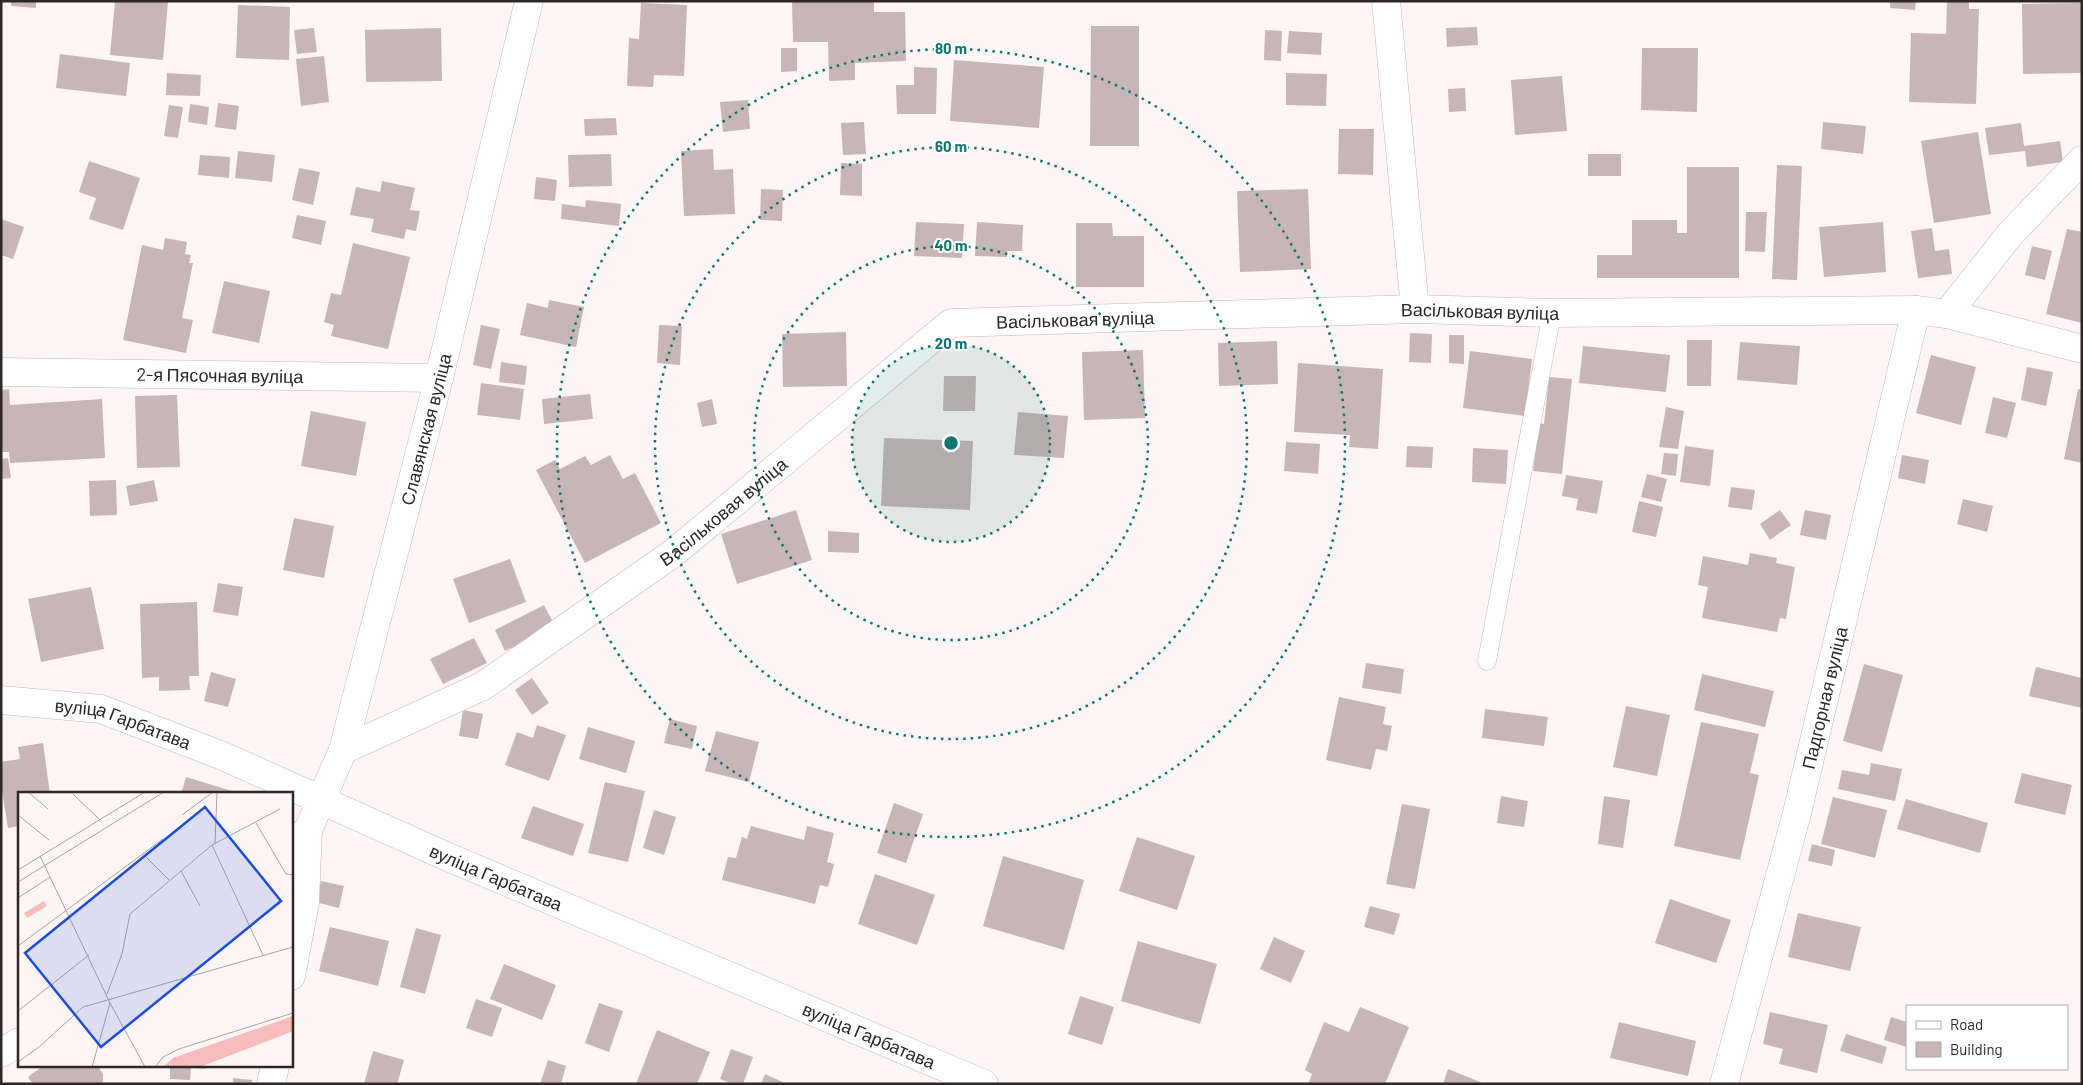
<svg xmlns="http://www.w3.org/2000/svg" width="2083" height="1085" viewBox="0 0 2083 1085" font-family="Barlow,sans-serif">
<rect width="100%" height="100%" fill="#fef6f6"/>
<g fill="#c7b6b5">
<polygon points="11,1 36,1 36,8 11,6"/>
<polygon points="115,1 168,1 163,60 110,55"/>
<polygon points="792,1 874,1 874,12 905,12 906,61 855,63 855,80 829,81 828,42 793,42"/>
<polygon points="1890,1 1916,1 1915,10 1890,8"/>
<polygon points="1947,1 1969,1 1969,9 1979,9 1976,104 1909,102 1911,33 1946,34"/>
<polygon points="641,3 687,5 684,76 654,75 653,87 627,86 629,38 639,39"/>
<polygon points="2082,3 2082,73 2023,74 2022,4"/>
<polygon points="238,5 290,7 289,60 236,58"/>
<polygon points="1091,26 1139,26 1139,146 1090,146"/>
<polygon points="1477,27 1478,45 1447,47 1446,28"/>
<polygon points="314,28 317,52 297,54 294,30"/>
<polygon points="441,28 442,81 366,82 365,30"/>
<polygon points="1265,30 1282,31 1281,61 1264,60"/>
<polygon points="1289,31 1322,33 1321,55 1287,53"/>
<polygon points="781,48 797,48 797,71 781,72"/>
<polygon points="1642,48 1698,48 1697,112 1641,110"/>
<polygon points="60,54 130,63 126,96 56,88"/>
<polygon points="324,56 329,102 301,106 296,59"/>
<polygon points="954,60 1044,67 1039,128 950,121"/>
<polygon points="914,67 937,68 936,114 897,114 896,85 914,85"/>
<polygon points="167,73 201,75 200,96 166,95"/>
<polygon points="1286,73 1327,74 1326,106 1286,105"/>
<polygon points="1562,76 1567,131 1515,135 1511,80"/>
<polygon points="1465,88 1466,111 1449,112 1448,89"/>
<polygon points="748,100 750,129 723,132 720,102"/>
<polygon points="218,103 239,106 236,130 215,127"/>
<polygon points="190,104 209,107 207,125 188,122"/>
<polygon points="169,105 183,107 178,138 164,136"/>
<polygon points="616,118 617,135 585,136 584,119"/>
<polygon points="864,122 866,154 843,155 841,123"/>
<polygon points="1823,122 1866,126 1863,154 1821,149"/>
<polygon points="2021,123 2024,146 2060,141 2063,162 2027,167 2025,151 1989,155 1985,128"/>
<polygon points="1339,129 1374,129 1373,175 1338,174"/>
<polygon points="1978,132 1991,214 1934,223 1921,141"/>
<polygon points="713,149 714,170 733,169 735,214 684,216 681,151"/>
<polygon points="238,151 275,155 272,182 235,178"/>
<polygon points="611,154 612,186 569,187 568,155"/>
<rect x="1588" y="154" width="33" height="22"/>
<polygon points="200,155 230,157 229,178 198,175"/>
<polygon points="89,161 140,178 123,230 89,219 96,198 79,192"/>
<polygon points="841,163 862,164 862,196 840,195"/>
<polygon points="1777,165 1802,166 1797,280 1772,279"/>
<polygon points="1687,167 1739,167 1739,278 1597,278 1597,255 1632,255 1632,220 1677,220 1677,233 1687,233"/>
<polygon points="299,168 320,172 313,205 292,200"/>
<polygon points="536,177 557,180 555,201 534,199"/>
<polygon points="382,181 415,188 410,210 420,211 416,231 406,229 404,239 371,232 374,219 350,215 356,187 380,192"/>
<polygon points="761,189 783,190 782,221 760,220"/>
<polygon points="1308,189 1311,269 1240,272 1237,191"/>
<polygon points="586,200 621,204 619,226 561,219 562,204 585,207"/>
<polygon points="1746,212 1767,212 1765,252 1745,251"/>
<polygon points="297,215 326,221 321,245 292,238"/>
<polygon points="1,219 24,227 13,259 1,255"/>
<polygon points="916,222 964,224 962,258 914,256"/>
<polygon points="977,222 1023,225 1022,251 1007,251 1007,257 975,256"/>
<polygon points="1883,222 1886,272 1824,277 1819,227"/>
<polygon points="1076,223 1112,223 1113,236 1144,236 1144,287 1076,287"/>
<polygon points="1932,228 1935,251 1949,249 1952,274 1918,278 1911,231"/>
<polygon points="2067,229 2082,232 2082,323 2046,314"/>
<polygon points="165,238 187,242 185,254 191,255 189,263 193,263 182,318 193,320 186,353 123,340 142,245 163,250"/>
<polygon points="353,243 410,257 388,349 331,336 334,325 324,322 331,293 341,295"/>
<polygon points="2032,246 2052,251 2045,280 2025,275"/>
<polygon points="224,281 270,291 259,343 212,333"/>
<polygon points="549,300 584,307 576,347 520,335 527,303 548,308"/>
<polygon points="481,325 500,329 491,369 473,365"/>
<polygon points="659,325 682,326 680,365 657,363"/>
<polygon points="846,332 847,386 783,387 782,334"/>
<polygon points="1410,333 1432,334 1431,363 1409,362"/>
<polygon points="1449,335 1464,335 1464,364 1449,363"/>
<polygon points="1687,340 1712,340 1711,386 1687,386"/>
<polygon points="1277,341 1278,384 1219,386 1218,343"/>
<polygon points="1740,342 1800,346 1797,385 1737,380"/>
<polygon points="1583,346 1670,355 1666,392 1579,383"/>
<polygon points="1143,350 1145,418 1084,420 1082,352"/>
<polygon points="1470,351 1532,359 1525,416 1463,408"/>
<polygon points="1931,355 1976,367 1961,425 1916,413"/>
<polygon points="501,362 527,366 525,385 499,382"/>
<polygon points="1298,363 1383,369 1378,449 1349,447 1350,435 1294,432"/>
<polygon points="2027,367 2053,372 2046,406 2021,400"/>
<polygon points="944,376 976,376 975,411 943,411"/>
<polygon points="1549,377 1572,379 1562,474 1533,471 1539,423 1544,424"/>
<polygon points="481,383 524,389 520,420 477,415"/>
<polygon points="9,389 10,405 102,399 105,458 10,463 9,452 1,452 1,390"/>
<polygon points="2078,389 2082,390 2082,463 2064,459"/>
<polygon points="590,394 593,419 544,424 542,399"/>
<polygon points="177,395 180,467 137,468 135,396"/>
<polygon points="1993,397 2016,403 2007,438 1985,433"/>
<polygon points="712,399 717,424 702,427 697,403"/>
<polygon points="1666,407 1684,411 1678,449 1659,447"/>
<polygon points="311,411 366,422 356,476 301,466"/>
<polygon points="1018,412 1068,416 1064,458 1014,455"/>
<polygon points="884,438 973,441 970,510 881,506"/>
<polygon points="1286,442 1320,444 1318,474 1284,471"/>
<polygon points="1407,446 1433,447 1432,468 1406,467"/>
<polygon points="1685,446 1714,450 1710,486 1680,482"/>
<polygon points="1473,448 1508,450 1506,484 1472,482"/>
<polygon points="1664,453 1678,454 1676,476 1661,474"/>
<polygon points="610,455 623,479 635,473 661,523 585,563 536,470 555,460 560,469 585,456 591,465"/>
<polygon points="1902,455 1929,460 1925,484 1898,478"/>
<polygon points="8,458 11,478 1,479 1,459"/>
<polygon points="1647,474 1667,479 1661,502 1641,497"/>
<polygon points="1566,475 1603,481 1597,514 1576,510 1578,499 1562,496"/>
<polygon points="116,480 117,515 90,516 89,481"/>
<polygon points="154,480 158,501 130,506 126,486"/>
<polygon points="1731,487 1755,490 1752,510 1728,507"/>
<polygon points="1963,499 1993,506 1987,532 1957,524"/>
<polygon points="1639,501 1663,507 1656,537 1632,532"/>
<polygon points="796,510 812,560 737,584 721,534"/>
<polygon points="1780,510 1791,525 1770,540 1760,524"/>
<polygon points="1805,510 1831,515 1826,540 1800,535"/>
<polygon points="294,518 334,526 324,578 283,570"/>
<polygon points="828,531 859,533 859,553 828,552"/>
<polygon points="1750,553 1777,558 1776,563 1795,567 1786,619 1780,618 1777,632 1702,618 1708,587 1698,585 1703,556 1748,565"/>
<polygon points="510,559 526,602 469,623 453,579"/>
<polygon points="218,583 243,587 238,616 213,612"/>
<polygon points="91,587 104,649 41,662 28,599"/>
<polygon points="197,602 199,676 189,676 190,690 159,691 159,677 142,678 140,604"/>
<polygon points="544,605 555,626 505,651 495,630"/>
<polygon points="474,638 487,663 443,684 430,659"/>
<polygon points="1366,663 1404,669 1401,694 1362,688"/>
<polygon points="1864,664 1903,675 1882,752 1843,741"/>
<polygon points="2036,667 2082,678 2082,708 2029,696"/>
<polygon points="211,672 236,679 228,707 204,701"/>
<polygon points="1702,674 1774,691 1765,727 1694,710"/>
<polygon points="532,678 549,703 532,715 515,690"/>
<polygon points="1339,697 1386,707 1383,724 1392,726 1387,751 1376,749 1371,770 1326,760"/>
<polygon points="1626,706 1670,715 1657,776 1613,767"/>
<polygon points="1485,709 1548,717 1544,746 1482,738"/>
<polygon points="463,710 483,714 478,739 459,736"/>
<polygon points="670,719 697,726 692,749 664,743"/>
<polygon points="1701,722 1759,734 1750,773 1759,775 1740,860 1674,846"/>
<polygon points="537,725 566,735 549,781 505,765 517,732 533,738"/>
<polygon points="588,727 635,741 626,773 579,759"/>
<polygon points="716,731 759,742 749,782 705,771"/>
<polygon points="43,743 50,794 19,794 19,826 8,828 1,785 1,762 20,759 18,747"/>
<polygon points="1871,763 1902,769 1895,801 1838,789 1842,770 1869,775"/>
<polygon points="2022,773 2072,785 2065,815 2014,803"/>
<polygon points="186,777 232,791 232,794 181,794"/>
<polygon points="605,782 645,791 628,862 588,853"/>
<polygon points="1501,796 1528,801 1524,827 1497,823"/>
<polygon points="1604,796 1630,800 1623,848 1598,844"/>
<polygon points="1833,797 1887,810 1875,858 1821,844"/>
<polygon points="1906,799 1988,823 1980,853 1897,829"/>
<polygon points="894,803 923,814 906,863 877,853"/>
<polygon points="1402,804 1430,809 1415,889 1386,884"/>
<polygon points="533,806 584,824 573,856 521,838"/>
<polygon points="654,810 676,817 664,855 643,848"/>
<polygon points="751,826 804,840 807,826 834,833 827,862 834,864 828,887 820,885 815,904 722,880 728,857 736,858 742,837 747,839"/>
<polygon points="1137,837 1195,856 1177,910 1119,891"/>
<polygon points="1812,844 1835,850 1832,866 1808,861"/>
<polygon points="1003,856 1084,880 1064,950 983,926"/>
<polygon points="875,874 935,895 917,945 858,924"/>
<polygon points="321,881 344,886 339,908 315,902"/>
<polygon points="1670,899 1731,920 1716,963 1655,943"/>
<polygon points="1370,906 1400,914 1394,935 1364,927"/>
<polygon points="1798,913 1861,927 1850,971 1788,957"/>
<polygon points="330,927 389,941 378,986 319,971"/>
<polygon points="416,928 441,935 425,994 400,987"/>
<polygon points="1274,937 1305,951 1291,983 1260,969"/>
<polygon points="1138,941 1217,964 1200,1024 1121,1001"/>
<polygon points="504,964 556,985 542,1020 490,999"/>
<polygon points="1080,996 1114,1007 1102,1045 1068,1034"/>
<polygon points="476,999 502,1008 492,1037 466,1028"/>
<polygon points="599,1003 623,1011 609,1052 585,1043"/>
<polygon points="1360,1007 1409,1027 1385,1084 1308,1084 1312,1074 1305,1070 1324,1022 1349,1032"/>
<polygon points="1770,1012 1828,1025 1817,1073 1779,1064 1783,1049 1763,1044"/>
<polygon points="1891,1017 1907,1022 1907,1047 1884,1040"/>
<polygon points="1619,1022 1696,1041 1688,1076 1610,1058"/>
<polygon points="657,1030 710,1052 697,1084 636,1084"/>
<polygon points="1846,1034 1887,1047 1882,1064 1840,1051"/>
<polygon points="731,1049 753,1057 743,1084 732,1084 720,1079"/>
<polygon points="373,1051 404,1060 397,1084 364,1084"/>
<polygon points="548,1060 566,1066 561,1084 540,1084"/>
<polygon points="43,1066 98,1066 103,1074 103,1084 33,1084 28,1077"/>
<polygon points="170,1066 206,1066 206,1069 191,1068 190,1080 170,1079"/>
<polygon points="1448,1069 1485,1084 1443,1084"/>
<polygon points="765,1074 787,1084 761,1084"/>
<polygon points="233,1078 252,1080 252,1084 233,1084"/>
</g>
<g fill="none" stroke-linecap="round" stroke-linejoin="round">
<defs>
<polyline id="lane" points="1487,661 1552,313"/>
<g id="street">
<polyline points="1386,1 1415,309"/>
<polyline points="1947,314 2011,233 2082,160"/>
<path id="s1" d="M1,372L439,378"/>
<path id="s2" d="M1,700L101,709L223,756L441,854L984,1084"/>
<path id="s3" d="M343,750L483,686L672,554L951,323L1415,309L1552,313L1916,310L1947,314L2082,349"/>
<path id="s4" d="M291,843L308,830L343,750L439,378L529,1"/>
<polyline points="291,976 305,902 308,830"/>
<polyline points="1,1053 19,1042"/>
<polyline points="271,1084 275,1066"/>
<path id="s5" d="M1724,1084L1797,813L1916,310"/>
</g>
</defs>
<use href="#lane" stroke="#c6b4b4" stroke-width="19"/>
<use href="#street" stroke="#c6b4b4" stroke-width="29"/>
<use href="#lane" stroke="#fff" stroke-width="18"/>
<use href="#street" stroke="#fff" stroke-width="28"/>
</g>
<circle cx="951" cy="443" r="99" fill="#0f766e" fill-opacity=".12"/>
<g fill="none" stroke="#0f766e" stroke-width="2.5" stroke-dasharray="2.5 5">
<circle cx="951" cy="443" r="99"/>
<circle cx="951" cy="443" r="197"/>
<circle cx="951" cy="443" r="296"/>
<circle cx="951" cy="443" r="394"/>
</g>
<g text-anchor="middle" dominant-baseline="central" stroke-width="4" stroke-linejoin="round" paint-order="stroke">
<g font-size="18" fill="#2d2726" stroke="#fff">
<text stroke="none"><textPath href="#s3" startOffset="1276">Васільковая вуліца</textPath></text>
<text stroke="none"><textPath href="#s3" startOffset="871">Васільковая вуліца</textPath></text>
<text stroke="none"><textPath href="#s1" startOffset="219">2-я Пясочная вуліца</textPath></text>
<text stroke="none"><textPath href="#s4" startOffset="440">Славянская вуліца</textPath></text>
<text stroke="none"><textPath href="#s3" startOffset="451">Васільковая вуліца</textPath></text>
<text stroke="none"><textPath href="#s5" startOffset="399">Падгорная вуліца</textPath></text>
<text stroke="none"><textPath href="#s2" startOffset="125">вуліца Гарбатава</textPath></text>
<text stroke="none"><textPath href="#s2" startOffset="530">вуліца Гарбатава</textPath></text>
<text stroke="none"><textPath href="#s2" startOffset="935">вуліца Гарбатава</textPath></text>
</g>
</g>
<g transform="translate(18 792)">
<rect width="275" height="275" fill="#fef6f6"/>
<path d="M26,109L29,114L9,126L6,121ZM275,224V239L260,245L182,275H145L155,266Z" fill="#f7bcbc"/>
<path fill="none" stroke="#aaa3a3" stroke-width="1" d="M10,0L30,17M55,2L82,28M0,23L31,48M164,23L195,0M238,31L268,82L275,83M197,52L199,0M194,53L245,163M126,63L151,88M22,64L92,211L74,275M0,78L127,0M163,79L182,114M0,90L146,0M0,106L32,85M0,154L145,47M89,202L104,162L112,122L194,53L262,17M92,211L127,275M0,219L71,163M0,270L21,255L65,215L275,155M137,275L145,265L161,257L275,221"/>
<path fill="#1d4ed8" fill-opacity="0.15" stroke="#1d4ed8" stroke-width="2.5" d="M187,15L263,109L83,255L7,161Z"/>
<rect width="275" height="275" fill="none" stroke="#2d2726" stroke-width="2.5"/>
</g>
<circle cx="951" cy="443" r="8" fill="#0f766e" stroke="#fff" stroke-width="2.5"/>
<g font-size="15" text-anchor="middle" font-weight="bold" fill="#0f766e" stroke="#fff" stroke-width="4" stroke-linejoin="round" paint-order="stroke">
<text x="951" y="54">80 m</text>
<text x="951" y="152">60 m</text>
<text x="951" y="251">40 m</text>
<text x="951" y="349">20 m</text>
</g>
<rect width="2083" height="1085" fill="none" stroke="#2d2726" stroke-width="5"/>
<rect x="1906" y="1005" width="162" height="65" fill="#ffffff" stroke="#aba9a8"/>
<rect x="1916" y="1021" width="25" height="8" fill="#ffffff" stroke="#aba9a8"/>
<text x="1950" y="1030" font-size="15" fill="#2d2726">Road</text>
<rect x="1916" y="1042" width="25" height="15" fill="#c7b6b5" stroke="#aba9a8"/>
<text x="1950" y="1055" font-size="15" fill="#2d2726">Building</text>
</svg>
